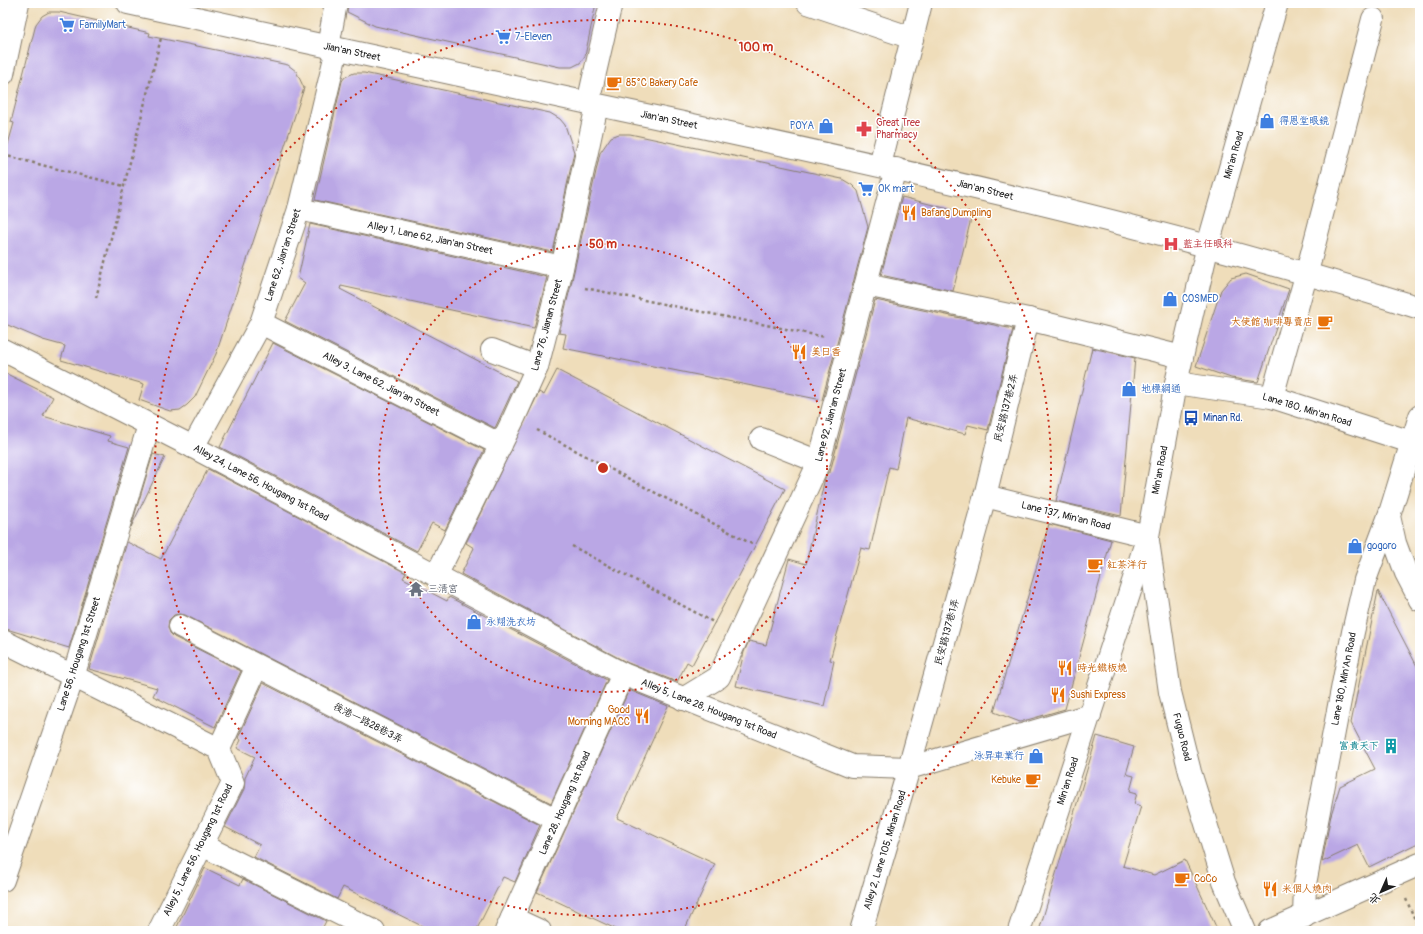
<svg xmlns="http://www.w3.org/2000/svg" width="1423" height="934" viewBox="0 0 1423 934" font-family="Pangolin,'LXGW WenKai TC',sans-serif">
<rect width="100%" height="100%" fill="#fff"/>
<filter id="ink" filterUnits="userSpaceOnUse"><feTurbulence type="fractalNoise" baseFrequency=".025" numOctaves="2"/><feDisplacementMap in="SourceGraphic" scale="8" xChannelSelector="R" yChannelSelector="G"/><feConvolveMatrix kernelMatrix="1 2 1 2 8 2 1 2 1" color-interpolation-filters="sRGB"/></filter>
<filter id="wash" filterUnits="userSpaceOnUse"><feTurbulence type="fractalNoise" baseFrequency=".012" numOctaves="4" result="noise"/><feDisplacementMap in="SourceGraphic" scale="16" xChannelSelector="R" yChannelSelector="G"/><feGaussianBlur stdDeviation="0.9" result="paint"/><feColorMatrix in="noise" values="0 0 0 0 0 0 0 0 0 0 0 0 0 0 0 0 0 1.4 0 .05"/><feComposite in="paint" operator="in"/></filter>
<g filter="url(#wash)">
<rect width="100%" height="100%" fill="#efddba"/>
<g id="blocks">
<g fill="#baa7e5">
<polygon points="348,3 596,3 585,56 580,63 572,67 560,67 375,26 347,12"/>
<polygon points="49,12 59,12 150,33 149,36 288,65 296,71 304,88 216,354 195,397 187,405 180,410 170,411 139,400 144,384 61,360 65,346 43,340 3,323 3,162 14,123 11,122 36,24 42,16"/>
<polygon points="354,73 364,73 550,113 560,119 565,125 574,152 553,252 315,200 342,81 345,77"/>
<polygon points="619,134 630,134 842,179 852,185 858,191 868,227 822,400 563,348 566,334 559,333 571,285 600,153 611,137"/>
<polygon points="902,197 972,215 953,291 881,275"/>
<polygon points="310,224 547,277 534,328 341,286 340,289 517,381 495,428 285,321 305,283 298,278"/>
<polygon points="1246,274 1289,289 1258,382 1231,378 1196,366 1221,290 1231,278"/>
<polygon points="875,300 1013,329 988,430 968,425 965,434 906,418 896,469 889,467 870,550 861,548 830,660 834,661 824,706 736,686 744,652 749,641 766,645 789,559 806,564 825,478 828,472 830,472"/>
<polygon points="273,343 484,450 445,530 432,523 417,551 220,447"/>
<polygon points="1092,348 1135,358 1121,516 1056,501"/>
<polygon points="557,370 785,489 692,665 687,662 677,682 628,663 461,574 474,548 466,543 539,392 544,395"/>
<polygon points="3,372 53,397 43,416 110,436 108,441 129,447 69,648 3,628"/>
<polygon points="153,454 165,457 131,527"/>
<polygon points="208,469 406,573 403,578 447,601 449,597 607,680 551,803 185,615 179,614 174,615 169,620 168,627 170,633 174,637 241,671 215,727 153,696 157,688 89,669 127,542 161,559"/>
<polygon points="1049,524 1111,540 1065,709 1020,722 994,712"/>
<polygon points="1378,591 1420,672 1420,842 1369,867 1358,845 1322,862 1331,815 1340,786 1375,769 1351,723"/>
<polygon points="263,683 540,825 515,882 503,877 476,931 432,931 343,887 337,899 254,857 260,845 225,827 244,789 245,778 255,757 237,748 241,740 238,738"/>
<polygon points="629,690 668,706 617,818 715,864 684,931 620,931 537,892"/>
<polygon points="1097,736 1134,747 1126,774 1134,776 1130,791 1137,793 1134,804 1141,806 1123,866 1154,875 1185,860 1218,931 1039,931"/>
<polygon points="205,868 240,885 243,879 326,921 321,931 175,931"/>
</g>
</g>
</g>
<g filter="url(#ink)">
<use href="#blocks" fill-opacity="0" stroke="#867c6b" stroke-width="1"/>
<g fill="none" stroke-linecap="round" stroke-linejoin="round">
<defs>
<g id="minor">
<path d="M128,3C280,36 432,70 584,102C865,161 1146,222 1420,308"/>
<polyline points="808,3 912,38"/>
<polyline points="328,47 336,3"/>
<polyline points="3,74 18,3"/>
<polyline points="588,103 611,3"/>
<polyline points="880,165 921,3"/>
<polyline points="299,209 562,267"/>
<polyline points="866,285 1028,319 1182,357"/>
<polyline points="261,323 501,445"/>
<polyline points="3,350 193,447 623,674 852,766 909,768 1090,715"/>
<polyline points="492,350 537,367"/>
<polyline points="1176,383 1272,397 1411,442"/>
<polyline points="1272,397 1307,272 1373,19"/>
<polyline points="1420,416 1389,516 1395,543 1406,573 1420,600"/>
<polyline points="761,439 819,462"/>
<polyline points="193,447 261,323 299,209 337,49"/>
<polyline points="985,496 1148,536"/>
<polyline points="1148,541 1170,692 1190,772 1224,882 1245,931"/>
<polyline points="436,576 514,418 537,367 559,282 597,105"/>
<polyline points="180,626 557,820"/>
<polyline points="3,641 219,749 233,783 159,931"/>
<polyline points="683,699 719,677 819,462 896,169"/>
<polyline points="219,749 257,666"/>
<polyline points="202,845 374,931"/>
<polyline points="3,880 73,677 149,425"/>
<polyline points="1304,917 1305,884 1353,632 1365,580 1389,516"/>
<polyline points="512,918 540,931"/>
<polyline points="506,931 623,674"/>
<polyline points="861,931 909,768 985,496 1028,319"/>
<polyline points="1019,931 1148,536 1176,383 1208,245 1277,3"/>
<polyline points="1270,931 1420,864"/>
</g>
</defs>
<use href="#minor" stroke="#867c6b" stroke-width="24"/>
<g stroke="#867c6b" stroke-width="2.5" stroke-dasharray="3 3" stroke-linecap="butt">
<polyline points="3,155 124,186"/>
<polyline points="585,288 825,337"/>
<polyline points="96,298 161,38"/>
<polyline points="537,430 752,544"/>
<polyline points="572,546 715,623"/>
<polyline points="1406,899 1420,931"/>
</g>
<use href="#minor" stroke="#fff" stroke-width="22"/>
</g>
</g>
<g fill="none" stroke="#c8321e" stroke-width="2" stroke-dasharray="2 4">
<circle cx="603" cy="468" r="224"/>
<circle cx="603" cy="468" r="448"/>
</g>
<defs>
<symbol id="supermarket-bare" viewBox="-9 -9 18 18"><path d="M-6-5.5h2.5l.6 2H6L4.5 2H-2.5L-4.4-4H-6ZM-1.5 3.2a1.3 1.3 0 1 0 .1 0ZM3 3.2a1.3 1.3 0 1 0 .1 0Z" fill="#3f7fe0" stroke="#fff" stroke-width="2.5" paint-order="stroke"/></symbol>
<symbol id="cafe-bare" viewBox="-9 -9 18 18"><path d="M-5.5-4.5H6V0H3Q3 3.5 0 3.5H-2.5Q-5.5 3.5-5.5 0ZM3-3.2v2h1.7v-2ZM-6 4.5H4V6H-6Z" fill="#e8710a" stroke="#fff" stroke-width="2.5" paint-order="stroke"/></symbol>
<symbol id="shop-bare" viewBox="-9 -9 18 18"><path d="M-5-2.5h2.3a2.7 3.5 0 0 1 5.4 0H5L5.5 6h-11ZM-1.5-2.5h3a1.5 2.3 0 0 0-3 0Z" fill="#3f7fe0" stroke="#fff" stroke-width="2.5" paint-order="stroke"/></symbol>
<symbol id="pharmacy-bare" viewBox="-9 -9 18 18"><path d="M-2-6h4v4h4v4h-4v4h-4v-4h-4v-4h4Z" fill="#e0444e" stroke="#fff" stroke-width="2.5" paint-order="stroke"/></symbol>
<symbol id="restaurant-bare" viewBox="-9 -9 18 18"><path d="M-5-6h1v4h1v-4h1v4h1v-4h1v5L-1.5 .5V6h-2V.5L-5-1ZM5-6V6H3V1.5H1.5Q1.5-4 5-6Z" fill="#e8710a" stroke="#fff" stroke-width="2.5" paint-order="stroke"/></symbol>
<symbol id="hospital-bare" viewBox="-9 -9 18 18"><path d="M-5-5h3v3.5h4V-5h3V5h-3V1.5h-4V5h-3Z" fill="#e0444e" stroke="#fff" stroke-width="2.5" paint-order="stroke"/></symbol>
<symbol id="bus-bare" viewBox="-9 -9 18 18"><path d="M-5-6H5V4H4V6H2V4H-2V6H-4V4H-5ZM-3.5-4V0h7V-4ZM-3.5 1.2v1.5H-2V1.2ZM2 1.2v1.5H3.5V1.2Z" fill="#1a4fb4" stroke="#fff" stroke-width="2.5" paint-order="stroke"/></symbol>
<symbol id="temple-bare" viewBox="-9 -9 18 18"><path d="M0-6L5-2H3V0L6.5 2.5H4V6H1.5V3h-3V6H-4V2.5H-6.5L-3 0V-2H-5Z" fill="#6b7280" stroke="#fff" stroke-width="2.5" paint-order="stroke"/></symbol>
<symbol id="building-bare" viewBox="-9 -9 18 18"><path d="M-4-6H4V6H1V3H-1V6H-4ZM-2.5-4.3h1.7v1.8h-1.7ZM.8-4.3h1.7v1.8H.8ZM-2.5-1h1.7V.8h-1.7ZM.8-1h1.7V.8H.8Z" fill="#0f9aa8" stroke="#fff" stroke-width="2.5" paint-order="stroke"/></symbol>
</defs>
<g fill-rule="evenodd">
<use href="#supermarket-bare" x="56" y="14" width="22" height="22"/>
<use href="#supermarket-bare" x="492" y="26" width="22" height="22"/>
<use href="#cafe-bare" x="603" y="72" width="22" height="22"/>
<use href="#shop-bare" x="1256" y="110" width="22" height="22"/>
<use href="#shop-bare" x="815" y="115" width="22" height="22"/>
<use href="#pharmacy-bare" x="853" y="118" width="22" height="22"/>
<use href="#supermarket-bare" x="855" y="178" width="22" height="22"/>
<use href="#restaurant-bare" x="898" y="202" width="22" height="22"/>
<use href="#hospital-bare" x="1160" y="233" width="22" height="22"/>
<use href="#shop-bare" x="1159" y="288" width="22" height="22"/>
<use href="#cafe-bare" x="1314" y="311" width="22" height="22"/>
<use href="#restaurant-bare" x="788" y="341" width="22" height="22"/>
<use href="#shop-bare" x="1118" y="378" width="22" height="22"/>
<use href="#bus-bare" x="1180" y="407" width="22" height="22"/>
<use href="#shop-bare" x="1344" y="535" width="22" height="22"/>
<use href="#cafe-bare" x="1084" y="554" width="22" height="22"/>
<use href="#temple-bare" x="405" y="578" width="22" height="22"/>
<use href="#shop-bare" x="463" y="611" width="22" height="22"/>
<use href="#restaurant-bare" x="1054" y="657" width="22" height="22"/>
<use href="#restaurant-bare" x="1047" y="684" width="22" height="22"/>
<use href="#restaurant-bare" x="631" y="705" width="22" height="22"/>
<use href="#building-bare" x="1380" y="735" width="22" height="22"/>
<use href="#shop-bare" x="1025" y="745" width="22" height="22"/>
<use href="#cafe-bare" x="1022" y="769" width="22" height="22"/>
<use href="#cafe-bare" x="1171" y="868" width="22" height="22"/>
<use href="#restaurant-bare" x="1259" y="878" width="22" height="22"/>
</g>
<g text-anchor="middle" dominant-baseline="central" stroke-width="3" stroke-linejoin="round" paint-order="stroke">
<g font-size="10" fill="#366cbe" stroke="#fff" text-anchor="start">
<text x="79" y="25">FamilyMart</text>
<text x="515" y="37">7-Eleven</text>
<text x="1279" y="121">得恩堂眼鏡</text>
<text x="814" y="126" text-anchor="end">POYA</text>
<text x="878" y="189">OK mart</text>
<text x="1182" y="299">COSMED</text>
<text x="1141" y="389">地標網通</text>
<text x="1367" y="546">gogoro</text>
<text x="486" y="622">永翔洗衣坊</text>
<text x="1024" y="756" text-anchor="end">泳昇車業行</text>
</g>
<g font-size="10" fill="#1c1c1c" stroke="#fff">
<text transform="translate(352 52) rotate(12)">Jian'an Street</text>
<text transform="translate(669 120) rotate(12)">Jian'an Street</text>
<text transform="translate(1234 155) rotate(-74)">Min'an Road</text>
<text transform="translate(985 190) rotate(14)">Jian'an Street</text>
<text transform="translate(430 238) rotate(12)">Alley 1, Lane 62, Jian'an Street</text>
<text transform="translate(283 255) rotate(-72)">Lane 62, Jian'an Street</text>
<text transform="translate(547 325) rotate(-75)">Lane 76, Jianan Street</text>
<text transform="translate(381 384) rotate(27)">Alley 3, Lane 62, Jian'an Street</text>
<text transform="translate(1006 408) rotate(-76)">民安路137巷2弄</text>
<text transform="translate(1307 410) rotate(17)">Lane 180, Min'an Road</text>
<text transform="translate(831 415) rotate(-75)">Lane 92, Jian'an Street</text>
<text transform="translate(1160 470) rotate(-79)">Min'an Road</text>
<text transform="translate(261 483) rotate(28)">Alley 24, Lane 56, Hougang 1st Road</text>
<text transform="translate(1066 516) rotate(14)">Lane 137, Min'an Road</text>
<text transform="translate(947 632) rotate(-75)">民安路137巷1弄</text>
<text transform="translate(79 654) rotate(-72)">Lane 56, Hougang 1st Street</text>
<text transform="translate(1344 679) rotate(-79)">Lane 180, Min'An Road</text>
<text transform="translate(709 709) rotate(22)">Alley 5, Lane 28, Hougang 1st Road</text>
<text transform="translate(368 723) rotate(27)">後港一路28巷3弄</text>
<text transform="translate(1182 737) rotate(76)">Fuguo Road</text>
<text transform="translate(1068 781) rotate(-72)">Min'an Road</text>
<text transform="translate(565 803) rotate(-66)">Lane 28, Hougang 1st Road</text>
<text transform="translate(198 850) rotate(-64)">Alley 5, Lane 56, Hougang 1st Road</text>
<text transform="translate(885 850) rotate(-73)">Alley 2, Lane 105, Minan Road</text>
</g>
<g font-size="10" fill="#c56008" stroke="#fff" text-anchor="start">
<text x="626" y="83">85°C Bakery Cafe</text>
<text x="921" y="213">Bafang Dumpling</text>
<text x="1313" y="322" text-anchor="end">大使館 咖啡專賣店</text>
<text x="811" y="352">美日香</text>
<text x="1107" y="565">紅茶洋行</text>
<text x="1077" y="668">時光鐵板燒</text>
<text x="1070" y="695">Sushi Express</text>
<text x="630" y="710" text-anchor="end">Good<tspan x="630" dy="12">Morning MACC</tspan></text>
<text x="1021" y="780" text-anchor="end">Kebuke</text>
<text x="1194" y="879">CoCo</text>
<text x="1282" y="889">米個人燒肉</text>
</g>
<g font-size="10" fill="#be3a42" stroke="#fff" text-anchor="start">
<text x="876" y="123">Great Tree<tspan x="876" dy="12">Pharmacy</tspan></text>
<text x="1183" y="244">藍主任眼科</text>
</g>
<g font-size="10" fill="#164399" stroke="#fff" text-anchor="start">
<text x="1203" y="418">Minan Rd.</text>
</g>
<g font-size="10" fill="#5b616d" stroke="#fff" text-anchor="start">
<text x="428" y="589">三清宮</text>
</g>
<g font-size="10" fill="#0d838f" stroke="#fff" text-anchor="end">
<text x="1379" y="746">富貴天下</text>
</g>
</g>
<circle cx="603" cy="468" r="6" fill="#c8321e" stroke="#fff" stroke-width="2"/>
<g font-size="12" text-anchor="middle" font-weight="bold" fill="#c8321e" stroke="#fff" stroke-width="3" stroke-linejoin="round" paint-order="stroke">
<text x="756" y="51">100 m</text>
<text x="603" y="248">50 m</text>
</g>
<rect width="1423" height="934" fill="none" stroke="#fff" stroke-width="16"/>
<g transform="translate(1381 892) rotate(225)" stroke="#ffffff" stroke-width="3" paint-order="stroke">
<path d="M0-3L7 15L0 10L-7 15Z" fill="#1c1c1c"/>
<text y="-6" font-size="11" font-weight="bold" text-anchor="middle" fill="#1c1c1c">北</text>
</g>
</svg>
